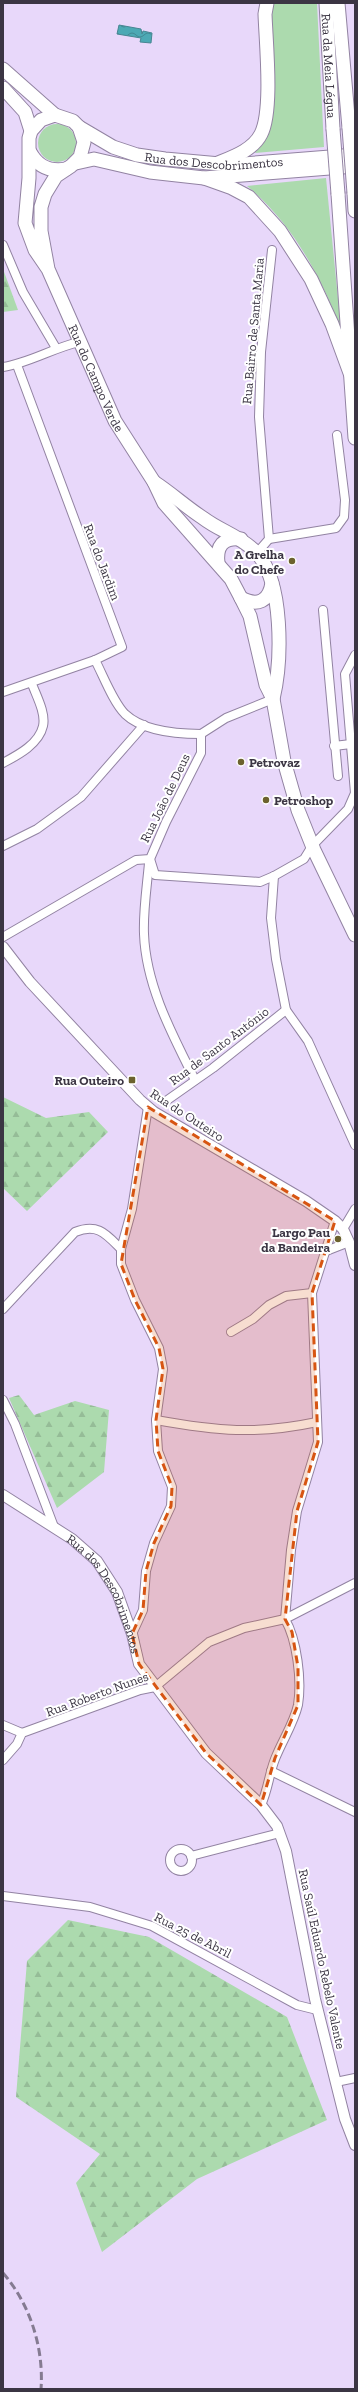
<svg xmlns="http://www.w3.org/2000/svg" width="358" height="2392" viewBox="0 0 358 2392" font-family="'Zilla Slab',serif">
<defs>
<pattern id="forest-firs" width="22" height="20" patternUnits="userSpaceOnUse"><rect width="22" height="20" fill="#acdaae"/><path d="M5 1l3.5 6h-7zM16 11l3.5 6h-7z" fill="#95bc97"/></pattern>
<pattern id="water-waves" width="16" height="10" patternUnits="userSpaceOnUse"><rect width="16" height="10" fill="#4ca9b4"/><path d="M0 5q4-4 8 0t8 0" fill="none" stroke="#408a94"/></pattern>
</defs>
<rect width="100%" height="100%" fill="#e8d8fa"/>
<g fill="#acdaae">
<polygon points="273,3 317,3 324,147 255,153 263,142"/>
<circle cx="57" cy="143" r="19"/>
<path d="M326,178L341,329C320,275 292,223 247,186Z"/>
</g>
<g fill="url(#forest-firs)">
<polygon points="3,269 18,310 3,312"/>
<polygon points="3,1097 46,1118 89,1112 108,1132 27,1211 3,1188"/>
<polygon points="19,1395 34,1415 75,1401 109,1410 104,1472 57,1508 9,1398"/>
<polygon points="68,1920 149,1937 287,2017 327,2120 197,2179 102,2252 76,2183 100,2154 16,2097 27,1961"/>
</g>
<polygon fill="url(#water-waves)" stroke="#478692" points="119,25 141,29 142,34 143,31 152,33 151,43 140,42 141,38 117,34"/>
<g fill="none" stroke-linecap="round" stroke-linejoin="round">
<defs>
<g id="minor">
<polyline points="3,245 23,292 56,348"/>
<path d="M3,367C29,363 53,348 79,342"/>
<polyline points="269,539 336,528 344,517 345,500 337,435"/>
<polyline points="257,553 269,539 259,417 261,352 272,250"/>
<polyline points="323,610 338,776"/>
<path d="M95,660C103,675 113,702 125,714C143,731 177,734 201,734"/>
<polyline points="3,692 95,660 122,647 17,365"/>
<polyline points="334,746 351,744"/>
<path d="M3,763C18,755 39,744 43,726C46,713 36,695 32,684"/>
<polyline points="3,846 37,829 81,797 144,725"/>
<polyline points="150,859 155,875 260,882 274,876 304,859 312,846 348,809 355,793 345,674 355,655"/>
<path d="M149,863C147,886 143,911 144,934C146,986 172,1034 195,1080"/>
<polyline points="274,876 271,918 276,959 286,1010 308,1041 355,1145"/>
<polyline points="3,937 136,860 150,859 166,822 201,753 201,734 226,718 273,699"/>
<polyline points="166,1101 213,1068 286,1010"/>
<polyline points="343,1229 355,1209"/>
<polyline points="326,1251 349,1242"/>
<path d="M3,1309L75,1232C98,1223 106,1234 121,1249"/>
<polyline points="231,1332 253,1319 269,1305 286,1296 312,1293"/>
<polyline points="3,1400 15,1424 54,1527"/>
<path d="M156,1420C217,1431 256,1435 317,1422"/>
<polyline points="285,1619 291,1550 297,1511 318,1442 312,1293 335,1221"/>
<polyline points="132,1634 143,1610 146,1571 154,1543 171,1506 172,1487 158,1451 156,1420 163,1369 159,1348 135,1300 121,1264 121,1249 132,1209 148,1107"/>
<polyline points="3,1725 22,1733"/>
<polyline points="3,1760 17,1744 22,1733 140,1690 155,1687 209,1642 244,1628 285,1619 355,1583"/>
<polyline points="271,1771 355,1812"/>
<path d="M261,1805C268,1790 269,1774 275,1759C282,1741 294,1723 298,1705C302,1680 297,1640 285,1619"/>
<circle cx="181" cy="1860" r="11"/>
<polyline points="191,1856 280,1833"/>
<polyline points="3,1896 90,1907 152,1926 297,2005 317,2010"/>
<polyline points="336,2082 355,2078"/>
</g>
<g id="tertiary">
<polyline points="3,947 30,982 140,1100 154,1112 306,1201 335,1221 343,1229 349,1242 355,1265"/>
<path id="s1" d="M3,1495L72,1539L97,1561L117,1592L132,1634L139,1664L206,1753L261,1805L277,1826L286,1851L315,1999L345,2119L355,2145"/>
</g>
<g id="primary">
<polyline points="3,69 55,115"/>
<polyline points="3,88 25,112 31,131"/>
<path id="s2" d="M79,127L113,147L137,155L165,159L231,165L355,155"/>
<path d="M30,152C38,167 50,172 66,169"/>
<polyline points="76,163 94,159 150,172 204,178 355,166"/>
<path id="s3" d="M48,269L41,231V207L45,194L56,176L71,166L80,157L84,142L79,127L73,121L55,115L41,120L31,131L29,138V178L25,223L35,250L48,269L115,421L154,482L164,503L231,579L241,598L250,616L266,685L273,699L284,761L298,810L314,850L355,935"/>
<path d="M154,482C171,493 186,507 203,518C220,531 240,536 256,552C284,582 282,661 273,699"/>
<path d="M218,563C216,546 223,537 241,539"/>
<path d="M241,598C258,607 269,601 272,583"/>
</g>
<g id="trunk">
<path id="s4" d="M326,3L333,129"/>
<polyline points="338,3 349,128"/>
<path d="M218,163C233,157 253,150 261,134C273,111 266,43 265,14L267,3"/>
<polyline points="204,178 232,188 249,197 280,231 311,279 332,324 350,373"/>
<polyline points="354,193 355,211"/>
<polyline points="338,194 355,438"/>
</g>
</defs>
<use href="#minor" stroke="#9283a2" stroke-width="10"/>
<use href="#tertiary" stroke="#9283a2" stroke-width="12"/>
<use href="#primary" stroke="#9283a2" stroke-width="15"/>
<use href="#trunk" stroke="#9283a2" stroke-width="15"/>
<use href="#minor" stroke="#fff" stroke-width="8"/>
<use href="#tertiary" stroke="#fff" stroke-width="10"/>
<use href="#primary" stroke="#fff" stroke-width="13"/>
<use href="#trunk" stroke="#fff" stroke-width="13"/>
<path stroke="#857b91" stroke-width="3" stroke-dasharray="8 4" stroke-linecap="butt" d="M3,2273C30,2304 44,2348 41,2389"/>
<defs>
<g id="trunk-bridge">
<polyline points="349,128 354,193"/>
<polyline points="333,129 338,194"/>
</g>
</defs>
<use href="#trunk-bridge" stroke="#9283a2" stroke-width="15" stroke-linecap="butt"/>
<use href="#trunk-bridge" stroke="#fff" stroke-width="13"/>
</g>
<path fill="#d75512" fill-opacity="0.2" stroke="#d75512" stroke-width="3" stroke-dasharray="8 5" stroke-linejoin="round" d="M148,1107L335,1221L312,1293L318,1442L297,1511L285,1619L292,1632L298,1667V1705L275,1758L261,1805L206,1753L139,1664L132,1634L143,1610L146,1571L154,1543L171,1506L172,1487L158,1451L156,1420L163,1369L159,1348L135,1300L121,1264Z"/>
<g fill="#6c622e" stroke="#fff" stroke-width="1.5">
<circle cx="292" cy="561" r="4"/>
<circle cx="241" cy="762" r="4"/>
<circle cx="266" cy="800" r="4"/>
<rect x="128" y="1076" width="8" height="8" rx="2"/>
<circle cx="338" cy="1239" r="4"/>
</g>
<g text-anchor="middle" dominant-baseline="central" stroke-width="4" stroke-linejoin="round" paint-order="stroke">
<g font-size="13" fill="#3b3543" stroke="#fff">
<text stroke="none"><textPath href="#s4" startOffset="63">Rua da Meia Légua</textPath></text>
<text stroke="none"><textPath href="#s2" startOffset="142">Rua dos Descobrimentos</textPath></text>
<text transform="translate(253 331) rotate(-85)">Rua Bairro de Santa Maria</text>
<text stroke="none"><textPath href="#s3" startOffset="480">Rua do Campo Verde</textPath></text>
<text transform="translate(102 562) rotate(69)">Rua do Jardim</text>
<text transform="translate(165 798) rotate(-64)">Rua João de Deus</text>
<text transform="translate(219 1046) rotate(-37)">Rua de Santo António</text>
<text transform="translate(187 1115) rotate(33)">Rua do Outeiro</text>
<text stroke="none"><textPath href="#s1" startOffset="147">Rua dos Descobrimentos</textPath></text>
<text transform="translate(97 1694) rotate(-20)">Rua Roberto Nunes</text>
<text transform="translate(193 1935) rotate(27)">Rua 25 de Abril</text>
<text transform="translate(322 1959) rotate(78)">Rua Saúl Eduardo Rebelo Valente</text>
</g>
<g font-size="13" font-weight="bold" fill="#3b3543" stroke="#fff" text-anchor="end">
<text x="284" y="554">A Grelha<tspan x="284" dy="15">do Chefe</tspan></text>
<text x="249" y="762" text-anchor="start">Petrovaz</text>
<text x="274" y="800" text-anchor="start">Petroshop</text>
<text x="124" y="1080">Rua Outeiro</text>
<text x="330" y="1232">Largo Pau<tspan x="330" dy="15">da Bandeira</tspan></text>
</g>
</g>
<rect width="358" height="2392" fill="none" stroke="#3b3543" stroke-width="8"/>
</svg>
